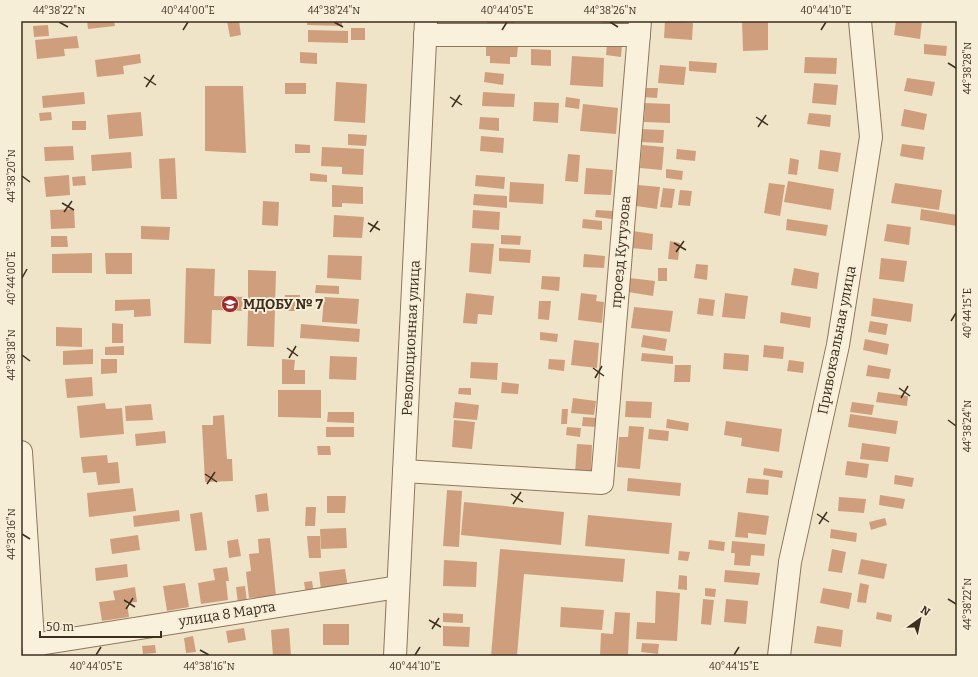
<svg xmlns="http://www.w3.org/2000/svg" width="978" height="677" viewBox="0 0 978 677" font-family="Bitter,serif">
<rect width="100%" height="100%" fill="#f0e4c8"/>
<g fill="#cf9f7d">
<polygon points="87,21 114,21 115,26 88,29"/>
<polygon points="227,21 239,21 241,35 230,37"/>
<polygon points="307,21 342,21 342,26 307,25"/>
<polygon points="346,21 375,21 375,22 346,23"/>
<rect x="487" y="21" width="27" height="7"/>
<rect x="602" y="21" width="26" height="5"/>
<polygon points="665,21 693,23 692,40 664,38"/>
<polygon points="742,21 768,21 768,50 743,51"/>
<polygon points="896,21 922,21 920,39 894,35"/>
<polygon points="48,25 49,36 34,37 33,26"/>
<rect x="351" y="28" width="14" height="12"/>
<polygon points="308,30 348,31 348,43 308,42"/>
<polygon points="77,36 79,48 64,49 65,56 37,59 35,40"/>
<polygon points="486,43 518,45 517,57 510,57 510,64 490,63 490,56 486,56"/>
<polygon points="607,44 622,45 621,57 606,55"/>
<polygon points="924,44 947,46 946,56 924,54"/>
<polygon points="531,49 551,50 551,66 531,65"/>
<polygon points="300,52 317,53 317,64 300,63"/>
<polygon points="140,54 141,63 123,66 124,74 97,77 95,60"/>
<polygon points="572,56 604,58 603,87 570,85"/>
<polygon points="805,57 837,58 836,74 804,73"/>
<polygon points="689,61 717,63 716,73 689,71"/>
<polygon points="660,65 686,67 684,85 658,83"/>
<polygon points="485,72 504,74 503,85 484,82"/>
<polygon points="907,78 935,82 932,96 904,91"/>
<polygon points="336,82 367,84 365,123 334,121"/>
<rect x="285" y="83" width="21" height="11"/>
<polygon points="814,83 838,85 836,105 812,103"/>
<polygon points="205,86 243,86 246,153 205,151"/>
<polygon points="644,88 658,88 657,98 643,97"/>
<polygon points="84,92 85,104 43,108 42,96"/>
<polygon points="483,92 515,94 514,107 482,106"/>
<polygon points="566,97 580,99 579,109 565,107"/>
<polygon points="534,102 559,103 558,123 533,121"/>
<polygon points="645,103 670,104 670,123 644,122"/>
<polygon points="583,104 618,108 616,134 580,131"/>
<polygon points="904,109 927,114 924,130 901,126"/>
<polygon points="51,112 52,120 40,121 39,113"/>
<polygon points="141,112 143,136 109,139 107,115"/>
<polygon points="809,113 831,115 830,127 807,124"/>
<polygon points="480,117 499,118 499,131 479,129"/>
<rect x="72" y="121" width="14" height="9"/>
<polygon points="639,129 664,130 663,143 639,142"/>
<polygon points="348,134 367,135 366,146 348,145"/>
<polygon points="481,136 504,138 503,153 480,151"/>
<polygon points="295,144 310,145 310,153 295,153"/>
<polygon points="902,144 925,147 923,160 900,156"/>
<polygon points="642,145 664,147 662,170 640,168"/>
<polygon points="73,146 74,160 45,161 44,147"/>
<polygon points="322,147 364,149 363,175 342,174 342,167 321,166"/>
<polygon points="677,149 696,151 695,161 676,159"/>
<polygon points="820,150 841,153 838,172 818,169"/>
<polygon points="131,152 132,168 92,171 91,155"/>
<polygon points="568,154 580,155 578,182 565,181"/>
<polygon points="175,158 177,199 161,199 159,159"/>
<polygon points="790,158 799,160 797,175 788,174"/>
<polygon points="586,168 613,170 611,195 584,194"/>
<polygon points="666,169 683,171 682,180 666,178"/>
<polygon points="310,173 327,175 327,182 310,181"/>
<polygon points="69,175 70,195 46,197 44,177"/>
<polygon points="476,175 505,177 504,189 475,186"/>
<polygon points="85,176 86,185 73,186 72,177"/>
<polygon points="788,181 834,189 831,210 784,202"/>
<polygon points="510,182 544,184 543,204 509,202"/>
<polygon points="769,183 785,185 780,216 764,213"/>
<polygon points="895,183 942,190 939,210 891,203"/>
<polygon points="332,185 363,187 363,204 342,203 342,207 332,207"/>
<polygon points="638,185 660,187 657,209 636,206"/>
<polygon points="663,188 675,189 672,208 660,207"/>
<polygon points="680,190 692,191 690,206 678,205"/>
<polygon points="474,194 507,196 507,208 473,205"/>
<polygon points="263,201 279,202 278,226 262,225"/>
<polygon points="74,209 75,228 51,229 50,210"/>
<polygon points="921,209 957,215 957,226 920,220"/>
<polygon points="473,210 500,212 499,230 472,228"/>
<polygon points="596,210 613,211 612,219 595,217"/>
<polygon points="334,215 364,217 362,238 333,237"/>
<polygon points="583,219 602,221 602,230 582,228"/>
<polygon points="787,219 828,225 826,236 786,230"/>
<polygon points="887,224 911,227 909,245 884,241"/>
<polygon points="141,226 170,227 169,240 141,239"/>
<polygon points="633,231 653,234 652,250 631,248"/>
<polygon points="501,235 521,236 520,245 501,244"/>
<polygon points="51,236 67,236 68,247 51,247"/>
<polygon points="670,241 680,243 678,260 668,259"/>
<polygon points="471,243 494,244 491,274 469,272"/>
<polygon points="499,248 531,250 530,263 499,261"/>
<polygon points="92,253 92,273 52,273 52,254"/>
<polygon points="105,253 132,253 132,274 106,274"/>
<polygon points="584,254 605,256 604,268 583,267"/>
<polygon points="328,255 362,256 361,280 327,278"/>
<polygon points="881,258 907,261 904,282 879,279"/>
<polygon points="696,264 708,265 707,280 694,278"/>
<polygon points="186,268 215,269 214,296 248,297 248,270 276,271 274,347 247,346 248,311 212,310 211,344 184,343"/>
<rect x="658" y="268" width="9" height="13"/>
<polygon points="794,268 819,273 817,289 791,285"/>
<polygon points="542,276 560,277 559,291 541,289"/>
<polygon points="630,278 655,281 653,296 628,292"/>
<polygon points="316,285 339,286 339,294 315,293"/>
<polygon points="466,293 494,296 492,315 478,314 477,324 463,323"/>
<polygon points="581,293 597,295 596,301 604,302 602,323 578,320"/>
<polygon points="725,293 748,296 745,319 722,317"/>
<polygon points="285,295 300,295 300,311 284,311"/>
<polygon points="324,297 359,299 357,324 322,322"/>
<polygon points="699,298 715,300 713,316 697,314"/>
<polygon points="873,298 913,304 911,322 871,316"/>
<polygon points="150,299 151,316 134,317 134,310 115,311 115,300"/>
<polygon points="539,301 551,301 549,320 538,319"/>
<polygon points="634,307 673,311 670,332 631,328"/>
<polygon points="781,312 811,317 810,328 780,323"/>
<polygon points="870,321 888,324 886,335 868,332"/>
<polygon points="112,323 123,324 123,343 112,343"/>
<polygon points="301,324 360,329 359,342 300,338"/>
<polygon points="56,327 82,328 82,347 56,346"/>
<polygon points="540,332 558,334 557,342 540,340"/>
<polygon points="643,335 667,339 665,351 641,347"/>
<polygon points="865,339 889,344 887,355 863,350"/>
<polygon points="574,340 599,343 597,368 571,365"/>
<polygon points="764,345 784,347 783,359 763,357"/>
<polygon points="124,346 124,355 105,355 105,347"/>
<polygon points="93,349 93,364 63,365 63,351"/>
<polygon points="642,353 673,356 673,364 641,361"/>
<polygon points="724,353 749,355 748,371 723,369"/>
<polygon points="330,356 357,357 356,380 329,379"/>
<polygon points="101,359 117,359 117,373 101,374"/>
<polygon points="282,359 295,360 294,370 305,370 305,384 282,384"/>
<polygon points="549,359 565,360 564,371 548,369"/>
<polygon points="789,360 804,362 803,373 787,371"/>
<polygon points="471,362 498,363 497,380 470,378"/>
<polygon points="675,365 691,365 690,382 674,382"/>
<polygon points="868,365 891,369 889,379 866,376"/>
<polygon points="92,377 93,396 67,398 65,379"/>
<polygon points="502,382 519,384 518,394 501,393"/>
<polygon points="459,388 471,388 471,395 458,394"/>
<polygon points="278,390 321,390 321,418 278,417"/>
<polygon points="878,392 908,396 907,406 876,402"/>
<polygon points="573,398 596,401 594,415 571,413"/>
<polygon points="626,401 652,402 651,418 625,417"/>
<polygon points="455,402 479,405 477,420 453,418"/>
<polygon points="852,402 874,405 872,415 850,412"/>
<polygon points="105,403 106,409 122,408 124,434 80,438 77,406"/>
<polygon points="151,404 153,420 126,421 125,406"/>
<polygon points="562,409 568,409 567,424 561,424"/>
<polygon points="328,412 354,412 354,423 327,422"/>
<polygon points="850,414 898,421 896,434 848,427"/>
<polygon points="224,415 227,459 232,459 233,481 205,482 202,425 213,425 213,416"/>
<polygon points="583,417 598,418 597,427 582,426"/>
<polygon points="667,419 689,423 688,431 666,428"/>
<polygon points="454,420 475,422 472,449 452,447"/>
<polygon points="726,421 782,429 779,452 741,446 742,438 724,435"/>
<polygon points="629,426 644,427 640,469 617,467 619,437 628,437"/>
<rect x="326" y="427" width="28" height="10"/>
<polygon points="567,427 581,428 580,437 566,435"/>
<polygon points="649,429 669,431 668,441 648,439"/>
<polygon points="165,431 166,443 136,446 135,434"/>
<polygon points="862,443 890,447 888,462 860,459"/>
<polygon points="577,444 592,445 591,474 575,473"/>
<polygon points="317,446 330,446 331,455 318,455"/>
<polygon points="107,455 108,463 118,462 120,483 98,485 96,472 83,473 81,457"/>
<polygon points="847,461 869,464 867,478 845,475"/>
<polygon points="764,468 783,471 782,478 763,475"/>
<polygon points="895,475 914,478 912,487 894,484"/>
<polygon points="628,478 681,483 680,496 627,491"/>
<polygon points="748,478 769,480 768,495 746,493"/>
<polygon points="133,488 136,511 89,517 87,493"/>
<polygon points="447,490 462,491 459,547 443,546"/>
<polygon points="267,493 269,511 257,512 255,495"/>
<polygon points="880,495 905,499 903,509 879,505"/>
<polygon points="327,496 346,496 345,513 327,513"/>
<polygon points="839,497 866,499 864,513 838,511"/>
<polygon points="464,502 564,512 561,545 461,535"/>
<polygon points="306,507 316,507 315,526 305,526"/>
<polygon points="179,510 180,521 134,527 133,516"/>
<polygon points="202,512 207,550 195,551 190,514"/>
<polygon points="738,512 769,516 766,535 748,533 748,538 735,537"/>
<polygon points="588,515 672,523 669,554 585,546"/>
<polygon points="885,518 887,525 871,530 869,522"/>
<polygon points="346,528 347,548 321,549 320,529"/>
<polygon points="831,529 857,533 856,542 830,538"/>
<polygon points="138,535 140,550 112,554 110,539"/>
<polygon points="307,536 320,536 321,558 309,558"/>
<polygon points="270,538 276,596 249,598 246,572 251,571 249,554 259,553 258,539"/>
<polygon points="238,539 241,556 229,558 227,541"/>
<polygon points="709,540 725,542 724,551 708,549"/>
<polygon points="732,541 765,544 764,556 751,555 750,566 734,565 735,553 731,553"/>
<polygon points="500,549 625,559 623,582 524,574 517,656 491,656"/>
<polygon points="832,549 846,552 842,573 828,571"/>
<polygon points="679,551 690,552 688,561 678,560"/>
<polygon points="861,559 887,564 884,579 858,574"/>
<polygon points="444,560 477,562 476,587 443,586"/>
<polygon points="127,564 128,577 96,581 95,568"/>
<polygon points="227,567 229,581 226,581 228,600 201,604 198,583 215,580 213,569"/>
<polygon points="345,569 348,588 321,591 319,572"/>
<polygon points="725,570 760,573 758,585 724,582"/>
<polygon points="679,575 687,576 687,590 678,589"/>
<polygon points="312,581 314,594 306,595 304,582"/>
<polygon points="185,583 189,607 167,611 163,586"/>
<polygon points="860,583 869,585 866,603 857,602"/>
<polygon points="245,586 247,602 238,603 236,587"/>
<polygon points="135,587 137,602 127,603 129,617 102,621 99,602 115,600 113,591"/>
<polygon points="705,588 716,589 715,597 705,596"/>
<polygon points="823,588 852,593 849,609 820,603"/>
<polygon points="656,591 680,593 677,641 636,639 637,622 655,623"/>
<polygon points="703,599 714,600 711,625 701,624"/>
<polygon points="726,599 748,601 746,624 724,622"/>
<polygon points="561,607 604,610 602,630 560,627"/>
<polygon points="615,612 630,613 628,656 600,656 601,633 613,634"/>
<polygon points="877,612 892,615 891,622 876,619"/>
<polygon points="443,613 463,614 463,623 443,622"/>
<rect x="323" y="624" width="26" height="21"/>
<polygon points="443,626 470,627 469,647 443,646"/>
<polygon points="817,626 843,630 841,647 814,643"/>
<polygon points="244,628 246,640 228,643 226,631"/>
<polygon points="289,628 291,656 273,656 271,630"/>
<polygon points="193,636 196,652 186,653 184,638"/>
<polygon points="642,643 659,644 658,654 641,652"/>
<polygon points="155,645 156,653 143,654 142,646"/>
</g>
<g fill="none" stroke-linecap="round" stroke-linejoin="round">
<defs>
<g id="minor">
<polyline points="425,35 639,35"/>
<polyline points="21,452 34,656"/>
<polyline points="404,471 602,483 640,21"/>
<polyline points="33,645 398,587"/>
<polyline points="395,656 426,21"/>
<polyline points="779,656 790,562 838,345 871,137 860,21"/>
</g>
</defs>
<use href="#minor" stroke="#8d765c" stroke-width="24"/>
<use href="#minor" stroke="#faf1dc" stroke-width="22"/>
</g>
<path fill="none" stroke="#3d2e20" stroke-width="1.5" d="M59,22L68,27M334,22L343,27M610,22L618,27M183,30L188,22M502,30L507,22M821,30L826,22M948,63L956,68M144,77L156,85M146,87L154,75M450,97L462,105M452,107L460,95M756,117L768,125M758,127L766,115M22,176L30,182M62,203L74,210M64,212L72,201M368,223L380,230M370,232L378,221M674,243L686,250M676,252L684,241M22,278L27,269M951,321L956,313M287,348L298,356M22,355L30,361M289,358L296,346M593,368L604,376M595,378L602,366M899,388L910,396M901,398L908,386M948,420L956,426M205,474L217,482M207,484L215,472M511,494L523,502M513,504L521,492M817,514L829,522M819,524L827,512M22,534L30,539M948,599L956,604M124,600L135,607M126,609L133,598M429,620L441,627M432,629L439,618M200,650L209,655M96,655L101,647M415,655L420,647M734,655L739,647"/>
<defs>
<symbol id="school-disc" viewBox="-11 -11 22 22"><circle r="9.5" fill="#9e2a2b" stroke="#f7eed8"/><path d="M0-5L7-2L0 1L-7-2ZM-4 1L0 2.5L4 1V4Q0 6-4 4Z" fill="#fff"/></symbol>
</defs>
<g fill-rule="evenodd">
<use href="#school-disc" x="220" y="294" width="20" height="20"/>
</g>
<g text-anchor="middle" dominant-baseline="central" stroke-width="4" stroke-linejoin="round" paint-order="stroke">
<g font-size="14" fill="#3d2e20" stroke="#f7eed8">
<text transform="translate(621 252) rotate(-85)">проезд Кутузова</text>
<text transform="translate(411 338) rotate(-87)">Революционная улица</text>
<text transform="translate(837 340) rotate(-79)">Привокзальная улица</text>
<text transform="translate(227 614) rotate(-9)">улица 8 Марта</text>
</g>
<g font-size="14" font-weight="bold" fill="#3d2e20" stroke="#f7eed8" text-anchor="start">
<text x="243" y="304">МДОБУ № 7</text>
</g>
</g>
<rect width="978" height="677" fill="none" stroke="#f7eed8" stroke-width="44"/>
<g transform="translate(920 619) rotate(33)" stroke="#f7eed8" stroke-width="3" paint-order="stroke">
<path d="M0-3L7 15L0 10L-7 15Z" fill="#3d2e20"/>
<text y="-6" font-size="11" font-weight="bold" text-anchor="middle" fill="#3d2e20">N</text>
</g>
<path d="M40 631v6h121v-6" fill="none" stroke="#3d2e20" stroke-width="2"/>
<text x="46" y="631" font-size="12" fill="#3d2e20" stroke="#f7eed8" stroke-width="3" paint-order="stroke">50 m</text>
<rect x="22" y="22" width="934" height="633" fill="none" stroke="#3d2e20" stroke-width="1.5"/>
<g font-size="10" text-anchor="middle" fill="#3d2e20">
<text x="59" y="14">44°38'22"N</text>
<text x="188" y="14">40°44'00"E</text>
<text x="334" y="14">44°38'24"N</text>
<text x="507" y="14">40°44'05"E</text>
<text x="610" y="14">44°38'26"N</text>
<text x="826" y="14">40°44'10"E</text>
<text transform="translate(967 68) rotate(-90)" y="4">44°38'28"N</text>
<text transform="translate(11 176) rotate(-90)" y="4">44°38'20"N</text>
<text transform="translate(11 278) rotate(-90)" y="4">40°44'00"E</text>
<text transform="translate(967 313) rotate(-90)" y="4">40°44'15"E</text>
<text transform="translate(11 355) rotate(-90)" y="4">44°38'18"N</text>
<text transform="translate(967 426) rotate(-90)" y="4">44°38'24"N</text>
<text transform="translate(11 534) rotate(-90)" y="4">44°38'16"N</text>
<text transform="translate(967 604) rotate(-90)" y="4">44°38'22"N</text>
<text x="96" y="670">40°44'05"E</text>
<text x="209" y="670">44°38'16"N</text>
<text x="415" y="670">40°44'10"E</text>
<text x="734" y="670">40°44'15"E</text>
</g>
</svg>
